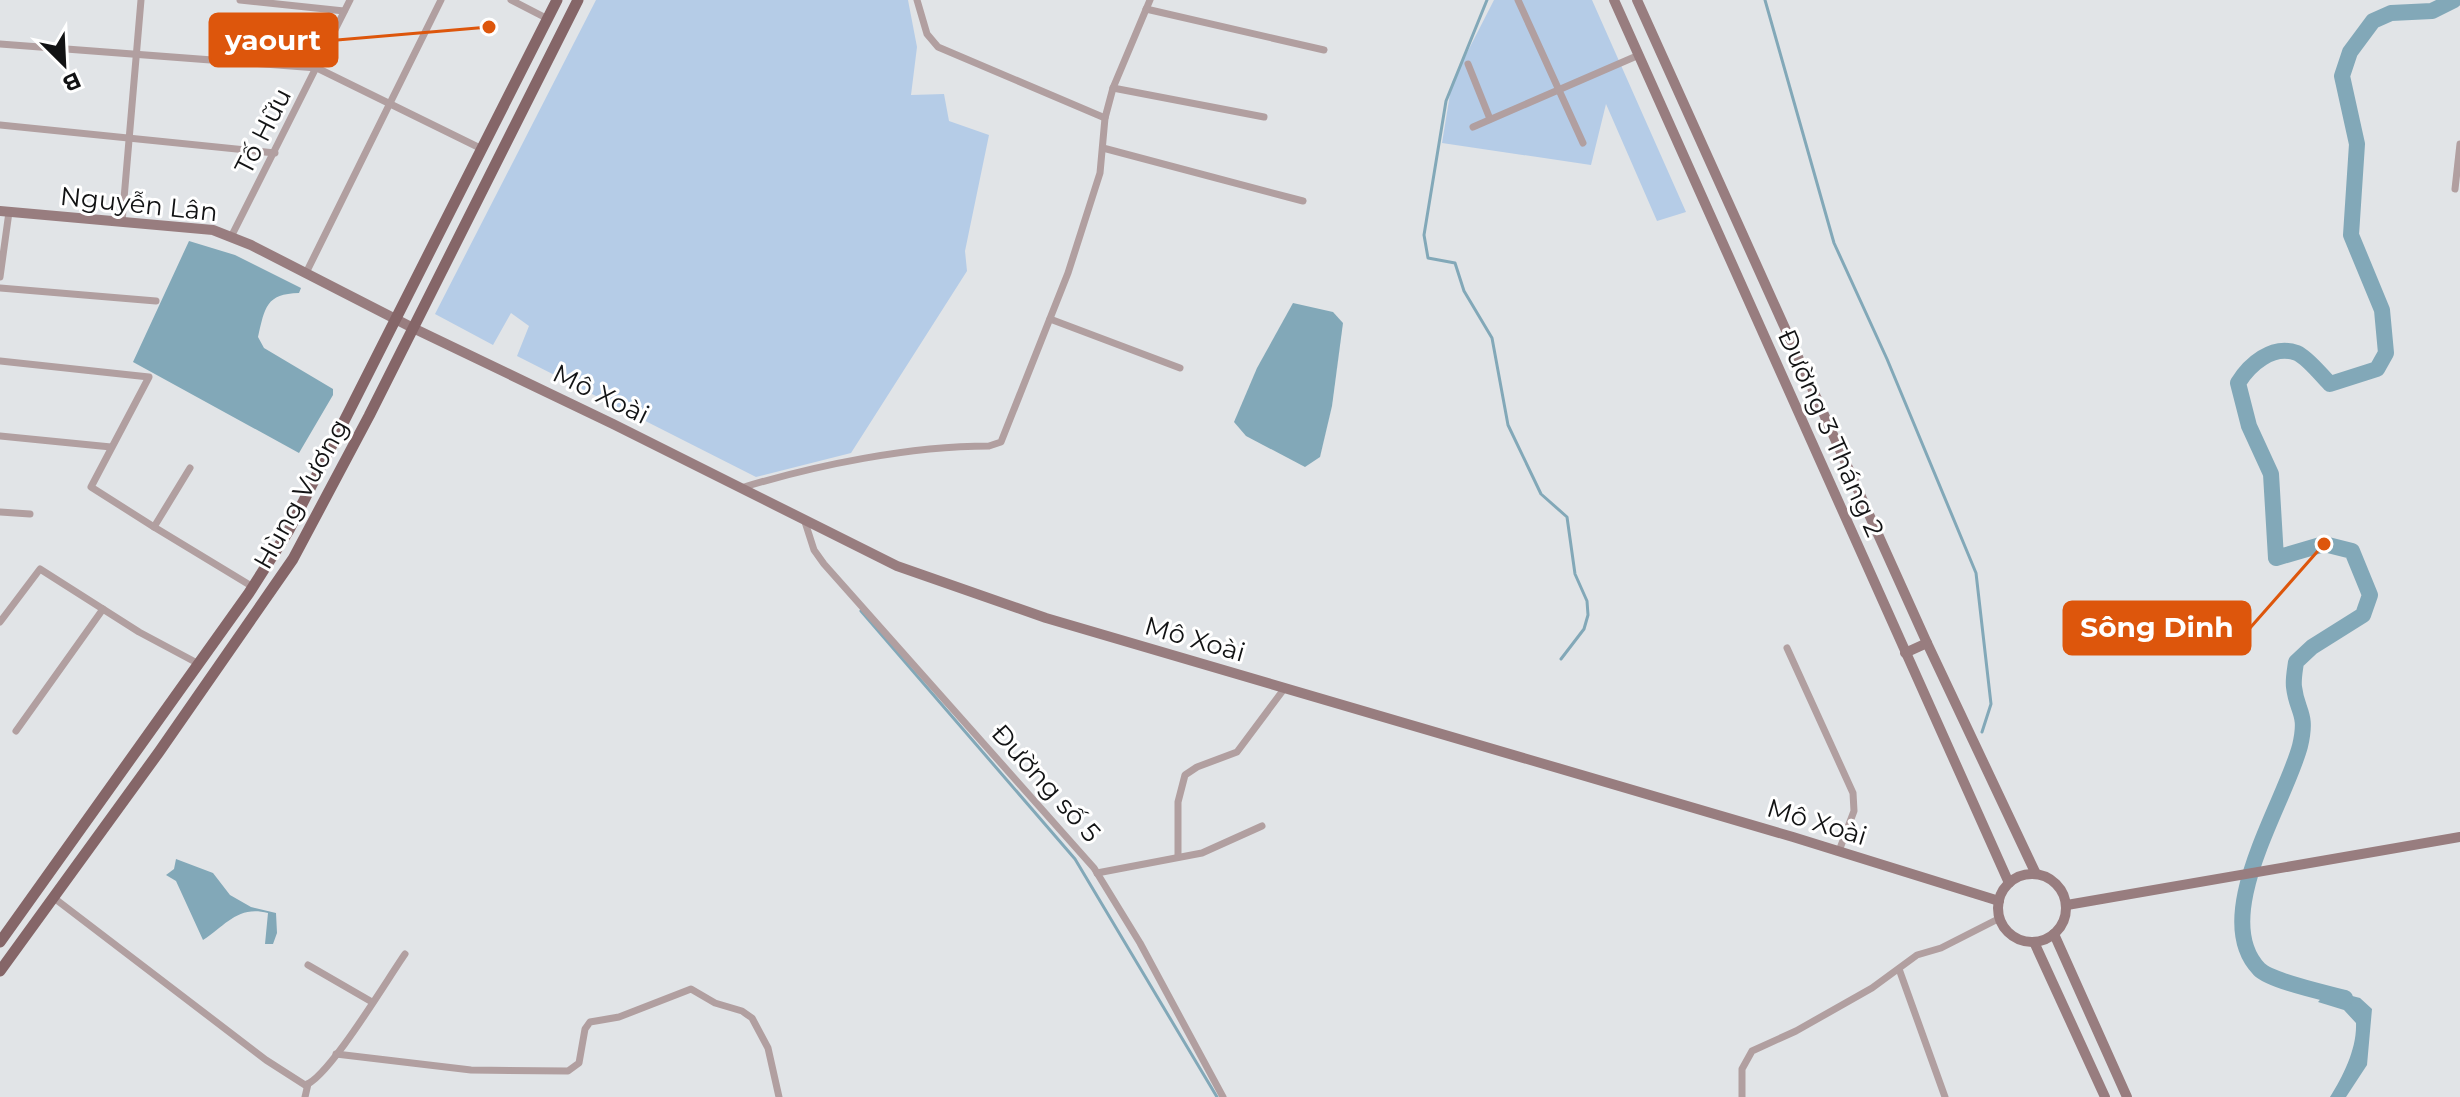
<svg xmlns="http://www.w3.org/2000/svg" width="2460" height="1097" viewBox="0 0 2460 1097" font-family="Montserrat,sans-serif">
<rect width="100%" height="100%" fill="#e1e4e7"/>
<g fill="#b5cce7">
<polygon points="596,0 908,0 917,47 911,95 944,94 949,121 989,135 965,251 967,271 851,453 756,477 517,356 529,326 511,313 493,345 435,314"/>
<polygon points="1494,0 1592,0 1686,212 1657,221 1606,104 1591,165 1442,143 1452,82"/>
</g>
<g fill="#82a8b8">
<path d="M189,241L235,255L301,288L299,293C266,294 265,307 258,337L264,348L333,389V395L299,453L133,362Z"/>
<polygon points="1293,303 1333,312 1343,323 1332,406 1320,457 1305,467 1246,436 1234,422 1257,368"/>
<path d="M176,859L213,873L230,895L251,907L276,913L277,933L273,944H265L268,913C238,905 226,925 203,940L176,881L166,875L174,869Z"/>
<path d="M2329,990L2360,998L2372,1009L2367,1065L2346,1097H2330C2343,1076 2357,1049 2356,1023L2344,1010L2318,1002Z"/>
</g>
<g fill="none" stroke-linecap="round" stroke-linejoin="round">
<g stroke="#82a8b8" stroke-width="3">
<polyline points="1487,0 1446,101 1424,235 1428,258 1455,263 1464,291 1492,338 1508,425 1541,494 1567,517 1575,574 1587,601 1588,615 1584,629 1561,659"/>
<polyline points="1765,0 1834,243 1887,359 1976,573 1991,704 1982,732"/>
<polyline points="861,611 1075,859 1217,1097"/>
</g>
<path stroke="#82a8b8" stroke-width="16" d="M2345,998C2327,993 2270,981 2259,969C2209,917 2285,803 2300,746C2308,712 2297,713 2294,687C2293,679 2295,670 2296,662L2312,647L2363,615L2370,595L2352,551L2324,544L2276,558L2271,474L2249,426L2238,383C2249,365 2272,344 2297,353C2308,358 2321,375 2330,384L2377,369L2386,353L2382,310L2351,235L2357,144L2342,76L2350,52L2373,21L2391,13L2432,11L2454,0"/>
<g stroke="#b19fa0" stroke-width="7">
<polyline points="240,0 344,11"/>
<polyline points="511,0 548,19"/>
<polyline points="917,0 927,34 938,47 1105,118"/>
<polyline points="1518,0 1583,143"/>
<polyline points="1146,9 1324,50"/>
<polyline points="0,44 317,68 482,149"/>
<polyline points="1468,64 1490,119"/>
<polyline points="1113,88 1264,117"/>
<polyline points="0,125 275,153"/>
<polyline points="1473,127 1639,55"/>
<polyline points="1103,148 1303,201"/>
<polyline points="2455,189 2460,144"/>
<polyline points="122,222 141,0"/>
<polyline points="231,237 350,0"/>
<polyline points="306,273 441,0"/>
<polyline points="0,277 9,212"/>
<polyline points="0,288 156,301"/>
<polyline points="1050,319 1180,368"/>
<polyline points="0,361 149,377 91,487 154,527 190,468"/>
<polyline points="0,436 111,447"/>
<path d="M741,488C816,465 910,446 989,446L1001,442L1068,273L1100,173L1105,118L1113,88L1150,0"/>
<polyline points="0,512 30,514"/>
<polyline points="805,522 814,550 824,564 1094,868 1140,943 1223,1097"/>
<polyline points="154,527 253,587"/>
<polyline points="0,622 40,569 139,632 199,664"/>
<polyline points="1787,648 1853,793 1854,811 1839,851"/>
<polyline points="16,731 103,609"/>
<polyline points="1178,855 1178,802 1185,775 1197,767 1237,752 1284,689"/>
<polyline points="1097,873 1202,853 1262,826"/>
<path d="M54,898L266,1060L305,1085C328,1079 388,978 405,954"/>
<polyline points="308,965 372,1002"/>
<polyline points="1899,969 1945,1097"/>
<polyline points="336,1054 471,1070 568,1071 579,1063 585,1029 590,1022 619,1017 691,989 715,1003 742,1011 752,1018 768,1048 779,1097"/>
<polyline points="305,1097 308,1084"/>
<polyline points="1742,1097 1742,1069 1752,1051 1796,1031 1872,988 1917,955 1941,948 2000,918"/>
</g>
<g stroke="#987d7f" stroke-width="10">
<polyline points="1614,0 2009,883"/>
<polyline points="1637,0 1927,643 2036,874"/>
<polyline points="0,211 213,230 251,245 413,328 613,424 897,566 1046,618 1793,837 1999,901"/>
<polyline points="1905,653 1927,643"/>
<circle cx="2032" cy="908" r="34"/>
<polyline points="2067,905 2460,837"/>
<polyline points="2054,934 2127,1097"/>
<polyline points="2034,942 2105,1097"/>
</g>
<g stroke="#856668" stroke-width="11">
<polyline points="0,942 249,593 289,530 557,0"/>
<polyline points="0,971 159,752 293,559 369,416 578,0"/>
</g>
</g>
<g text-anchor="middle" dominant-baseline="central" stroke-width="6" stroke-linejoin="round" paint-order="stroke">
<g font-size="26" fill="#121314" stroke="#fff">
<text transform="translate(263 131) rotate(-63)">Tố Hữu</text>
<text transform="translate(139 204) rotate(6)">Nguyễn Lân</text>
<text transform="translate(601 394) rotate(26)">Mô Xoài</text>
<text transform="translate(1831 433) rotate(66)">Đường 3 Tháng 2</text>
<text transform="translate(301 494) rotate(-61)">Hùng Vương</text>
<text transform="translate(1195 639) rotate(16)">Mô Xoài</text>
<text transform="translate(1046 783) rotate(48)">Đường số 5</text>
<text transform="translate(1817 822) rotate(17)">Mô Xoài</text>
</g>
</g>
<path fill="none" stroke="#dd560c" stroke-width="3" d="M489 27L337 40M2324 544L2250 628"/>
<g fill="#dd560c" stroke="#fff" stroke-width="3">
<circle cx="489" cy="27" r="8"/>
<circle cx="2324" cy="544" r="8"/>
</g>
<g fill="#dd560c" stroke="#dd560c" stroke-width="3">
<rect x="210" y="14" width="127" height="52" rx="8"/>
<rect x="2064" y="602" width="186" height="52" rx="8"/>
</g>
<g font-size="28" text-anchor="middle" font-weight="bold" fill="#fff">
<text x="273" y="50">yaourt</text>
<text x="2157" y="637">Sông Dinh</text>
</g>
<g transform="translate(64 64) rotate(156)" stroke="#ffffff" stroke-width="6" paint-order="stroke">
<path d="M0-6L14 30L0 20L-14 30Z" fill="#121314"/>
<text y="-12" font-size="22" font-weight="bold" text-anchor="middle" fill="#121314">B</text>
</g>
</svg>
